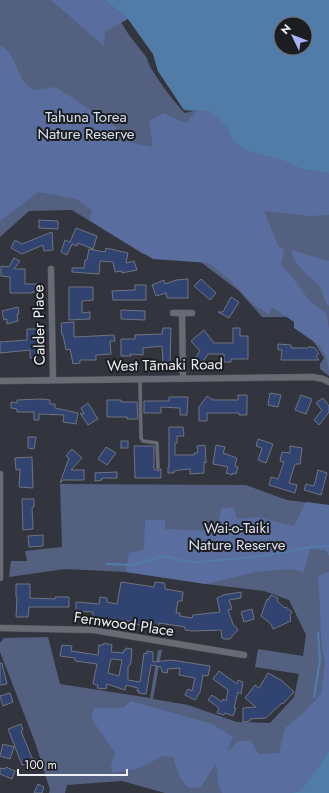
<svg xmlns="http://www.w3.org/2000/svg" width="329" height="793" viewBox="0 0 329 793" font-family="Jost,sans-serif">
<rect width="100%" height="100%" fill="#32353e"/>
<g fill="#53607f" fill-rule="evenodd">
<path d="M0,0H97L119,19L129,35L147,58C147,67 177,106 185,113L193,111L184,110L158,71L153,54L128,19L104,0H329V376L320,369V364L324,358L298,317H262L239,291L198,260L143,254L72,210L29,211L0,237ZM281,24H305V48H281Z"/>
<polygon points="60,484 246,485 287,500 329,505 329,793 165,793 122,781 67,785 65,793 49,793 50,790 36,745 0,652 0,643 4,638 48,637 60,684 150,698 158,650 162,650 153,699 188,705 237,722 270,723 294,697 299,674 255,667 258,649 303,656 306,635 289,600 264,591 206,584 126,572 65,569 9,577 11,561 27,561 25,551 62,547"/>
</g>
<g fill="#596e9f">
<polygon points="51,0 104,0 128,19 105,32 104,46"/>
<path d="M0,46C15,52 16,71 24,82C27,85 31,88 34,90L56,87L116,127L119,140L153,147L149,121L163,113L186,123L197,111H209L227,127L233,141L244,150L282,160L302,169L329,173V215L310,216L264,211L278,246L284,250L281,265L289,273L309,300L326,313L329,329V371L326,356L320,346L294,328V322L272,307L269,314L254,305L228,278L209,263L153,259L89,220L92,211L77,199L38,192L0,221Z"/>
<polygon points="291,250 329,261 329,306 326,303 320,286 305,273 294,260"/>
<polygon points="306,502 329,505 329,556 325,550 310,549 304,572 290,569 256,572 206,584 126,572 129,553 144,550 145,520 165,520 165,529 217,531 221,509 233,507 237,519 257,517 294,526"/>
<polygon points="329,572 329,751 301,791 291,793 222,793 218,784 216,763 201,787 189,788 180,778 173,757 163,756 137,769 112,773 111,766 115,753 91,718 94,708 123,708 131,701 212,724 233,737 227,752 237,742 250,740 259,754 279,753 285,728 301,715 321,694 325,663 321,640 320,604 318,576"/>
</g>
<g fill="#527ca8" fill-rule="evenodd">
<path d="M104,0H329V173L302,169L282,160L244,150L233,141L227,127L209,111L184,110L158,71L153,54L128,19ZM281,24H305V48H281Z"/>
<polygon points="329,751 329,793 291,793 301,791"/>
</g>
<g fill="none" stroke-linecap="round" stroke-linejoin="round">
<g stroke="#527ca8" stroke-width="2">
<polyline points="235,559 263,556 310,547 329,546"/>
<polyline points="107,564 131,565 164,556 183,561 199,562 231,559"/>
<polyline points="314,697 320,660 318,632"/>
</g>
</g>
<g fill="#314371" stroke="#70747e" fill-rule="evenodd">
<polygon points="39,220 58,221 58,229 39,228"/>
<polygon points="76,228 97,236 93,249 78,243 77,246 72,244 67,255 61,252 65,240 70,242"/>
<polygon points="52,232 53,250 44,251 43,245 22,254 11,248 15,240 22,244"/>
<polygon points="106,248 128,253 126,263 134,261 137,270 122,273 122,271 115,272 113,262 100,261 99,274 72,272 72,268 84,268 85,260 87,260 89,249 105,252"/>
<polygon points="14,258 20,261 14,269 25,269 25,284 39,284 39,292 32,292 32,293 10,293 10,277 1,276 1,266 9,267"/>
<polygon points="188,279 188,298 167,298 166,293 156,296 152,285 164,280 165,284 176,280"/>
<polygon points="201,279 216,293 210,300 194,286"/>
<polygon points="135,285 146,285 146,300 113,300 112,291 135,290"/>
<polygon points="69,287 93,287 93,300 82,301 82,313 90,312 90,319 69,320"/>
<polygon points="231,297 239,302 229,318 218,312 223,312"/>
<polygon points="18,307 19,314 17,314 18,321 7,324 7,319 4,320 2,311"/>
<polygon points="121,310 145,311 145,320 121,319"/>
<polygon points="74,322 74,337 114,335 115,341 110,341 111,354 96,355 96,360 80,360 80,363 73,364 70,349 66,350 63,335 62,335 61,323"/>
<polygon points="163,328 171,328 170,363 163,362 162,346 143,348 143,355 130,354 131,356 121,356 121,339 135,339 135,335 162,334"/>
<polygon points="233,328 240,328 240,336 248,336 248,359 231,359 231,362 224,362 224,354 208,354 201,365 194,360 200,351 191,341 204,330 214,343 233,343"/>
<polygon points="27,329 37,329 37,358 30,358 30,350 0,353 0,342 27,340"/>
<polygon points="278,344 291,345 291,348 308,348 310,346 312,348 314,347 319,354 316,356 319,360 281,360 282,350 278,350"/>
<polygon points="270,393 281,395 278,407 268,405"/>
<polygon points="238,395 247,395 247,415 239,415 239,413 207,413 207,421 199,421 199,407 207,396 213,400 238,400"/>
<polygon points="301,395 312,399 306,414 295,410"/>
<polygon points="169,397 188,397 187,415 180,415 180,408 161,407 161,413 144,413 144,401 169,401"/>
<polygon points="323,398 329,406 329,412 319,425 314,420 322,410 316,403"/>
<polygon points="40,399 50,400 50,404 55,404 55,408 78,413 76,424 63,422 64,415 39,414 39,420 34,420 34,412 17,412 17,409 11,408 11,402 17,403 17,400"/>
<polygon points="107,400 121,400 121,402 137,402 138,419 127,419 127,417 107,417"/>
<polygon points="88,403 98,419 88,425 80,413 84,414 81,408"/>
<polygon points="169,427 183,427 184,436 177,436 177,443 175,443 175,455 194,455 194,453 198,453 197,446 205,445 206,463 204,462 204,473 190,474 190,469 179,470 174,471 174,473 168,473 168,467 169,467"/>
<polygon points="28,437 36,437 34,449 28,448"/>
<polygon points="258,439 273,444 266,463 258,460 262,448 256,446"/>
<rect x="121" y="441" width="7" height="7"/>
<polygon points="216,445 225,447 223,453 237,458 235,466 238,467 236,474 233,473 232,475 226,473 228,467 213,464"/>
<polygon points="134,446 154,446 154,469 158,471 161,469 161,478 135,478"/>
<polygon points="290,446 302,448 300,464 295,464 289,483 297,485 295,493 269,485 271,477 278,479 284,462 280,461 282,452 290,453"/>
<polygon points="106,447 116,453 107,465 98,459"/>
<polygon points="72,449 82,458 71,470 84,470 84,480 63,480 60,483 69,458 66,456"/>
<polygon points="32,457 33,488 19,487 20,469 16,470 15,458"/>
<polygon points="318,470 327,473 321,495 304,490 306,484 314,486"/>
<polygon points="117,472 117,478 102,478 102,480 95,481 95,473"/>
<polygon points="22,499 34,499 34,507 32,507 33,529 23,530"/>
<polygon points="43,535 43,546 29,547 28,536"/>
<polygon points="121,582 154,587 155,582 164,583 165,585 165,589 183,592 182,601 178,601 176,613 180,613 180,616 192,618 193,615 220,612 217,598 223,595 241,592 241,598 229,600 232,609 228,610 233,624 238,630 230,639 224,639 222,638 221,630 193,631 185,630 185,627 159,623 158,628 135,624 135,622 122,620 122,622 116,621 116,619 93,618 93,612 76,611 76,602 99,604 100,597 107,598 107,602 117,604"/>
<polygon points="16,584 30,584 30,598 55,599 55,597 69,597 69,607 29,607 28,617 16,617 17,597 16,597"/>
<polygon points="271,595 278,598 277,601 285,608 286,607 292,612 290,615 291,618 290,619 291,621 273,629 271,624 261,616 267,599 268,600"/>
<polygon points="252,609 254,619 244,622 241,612"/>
<path d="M104,643L112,645L111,652L123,653L124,650H126V648L132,649L131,662L130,665L128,666V680L140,682L144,653L147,654V651L153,652V662L171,660L210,666L208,676L203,675L200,692L195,700L185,695L188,689L192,691L195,678L179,675L180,668L167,669L168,673L162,672L161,667L151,665L146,694L139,693V691H137L138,688L126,685L125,690L107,684L106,689L97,688L98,685L93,684L97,664L75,661V658L60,656L62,645L72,646L71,651L98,655L99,645H103ZM111,659L122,660L119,676L108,673Z"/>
<polygon points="0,663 2,663 7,684 0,685"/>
<polygon points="219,671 237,684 238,680 243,682 241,694 238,692 234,708 236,708 233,716 225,713 224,715 217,713 219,708 208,700 212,695 222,702 223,699 226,701 228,690 213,679"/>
<polygon points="268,673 281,680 294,692 283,704 282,703 266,718 250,719 250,721 243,722 243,708 256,707 245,698 255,685 259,688"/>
<polygon points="10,693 13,702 3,706 0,696"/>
<polygon points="21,724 23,730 21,731 32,758 38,761 36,767 27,763 22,765 8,729"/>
<polygon points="3,744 14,747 10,759 0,756"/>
<polygon points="6,767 15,771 12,779 0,774 0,768 5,769"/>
<polygon points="38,784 44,787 42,793 34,793"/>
</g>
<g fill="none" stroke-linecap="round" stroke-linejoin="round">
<defs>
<polyline id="lane" points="140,379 141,438 143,441 157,443 158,468"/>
<g id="street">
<polyline points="51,269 53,380"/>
<polyline points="173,313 192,313"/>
<polyline points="182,313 183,378"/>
<polyline points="0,381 313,377 323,379 329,382"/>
<polyline points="0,474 0,578"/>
<polyline points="0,628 93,630 244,655"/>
</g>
</defs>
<use href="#lane" stroke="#51545b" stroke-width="4"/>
<use href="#street" stroke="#51545b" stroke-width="7"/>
<use href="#lane" stroke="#676b74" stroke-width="3"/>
<use href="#street" stroke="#676b74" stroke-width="6"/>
</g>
<g text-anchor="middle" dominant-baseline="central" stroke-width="4" stroke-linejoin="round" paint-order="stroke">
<g font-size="15" fill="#d9e0f0" stroke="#1b1d21">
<text x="86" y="117">Tahuna Torea<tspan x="86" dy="17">Nature Reserve</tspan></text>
<text x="237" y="528">Wai-o-Taiki<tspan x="237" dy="17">Nature Reserve</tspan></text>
</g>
<g font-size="15" fill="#eceff4" stroke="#1b1d21">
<text transform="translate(39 325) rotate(-91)">Calder Place</text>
<text transform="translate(165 365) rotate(-1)">West Tāmaki Road</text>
<text transform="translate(124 624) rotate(8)">Fernwood Place</text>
</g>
</g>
<g transform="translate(293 36) rotate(313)"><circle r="19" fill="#1b1d21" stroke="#6f7175"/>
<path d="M0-3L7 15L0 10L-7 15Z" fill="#a7b1fc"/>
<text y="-6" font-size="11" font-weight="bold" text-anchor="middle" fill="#eceff4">N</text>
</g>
<path d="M18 769v6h109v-6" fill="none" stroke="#eceff4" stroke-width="2"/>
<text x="24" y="769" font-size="12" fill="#eceff4" stroke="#1b1d21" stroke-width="3" paint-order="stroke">100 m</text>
</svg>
